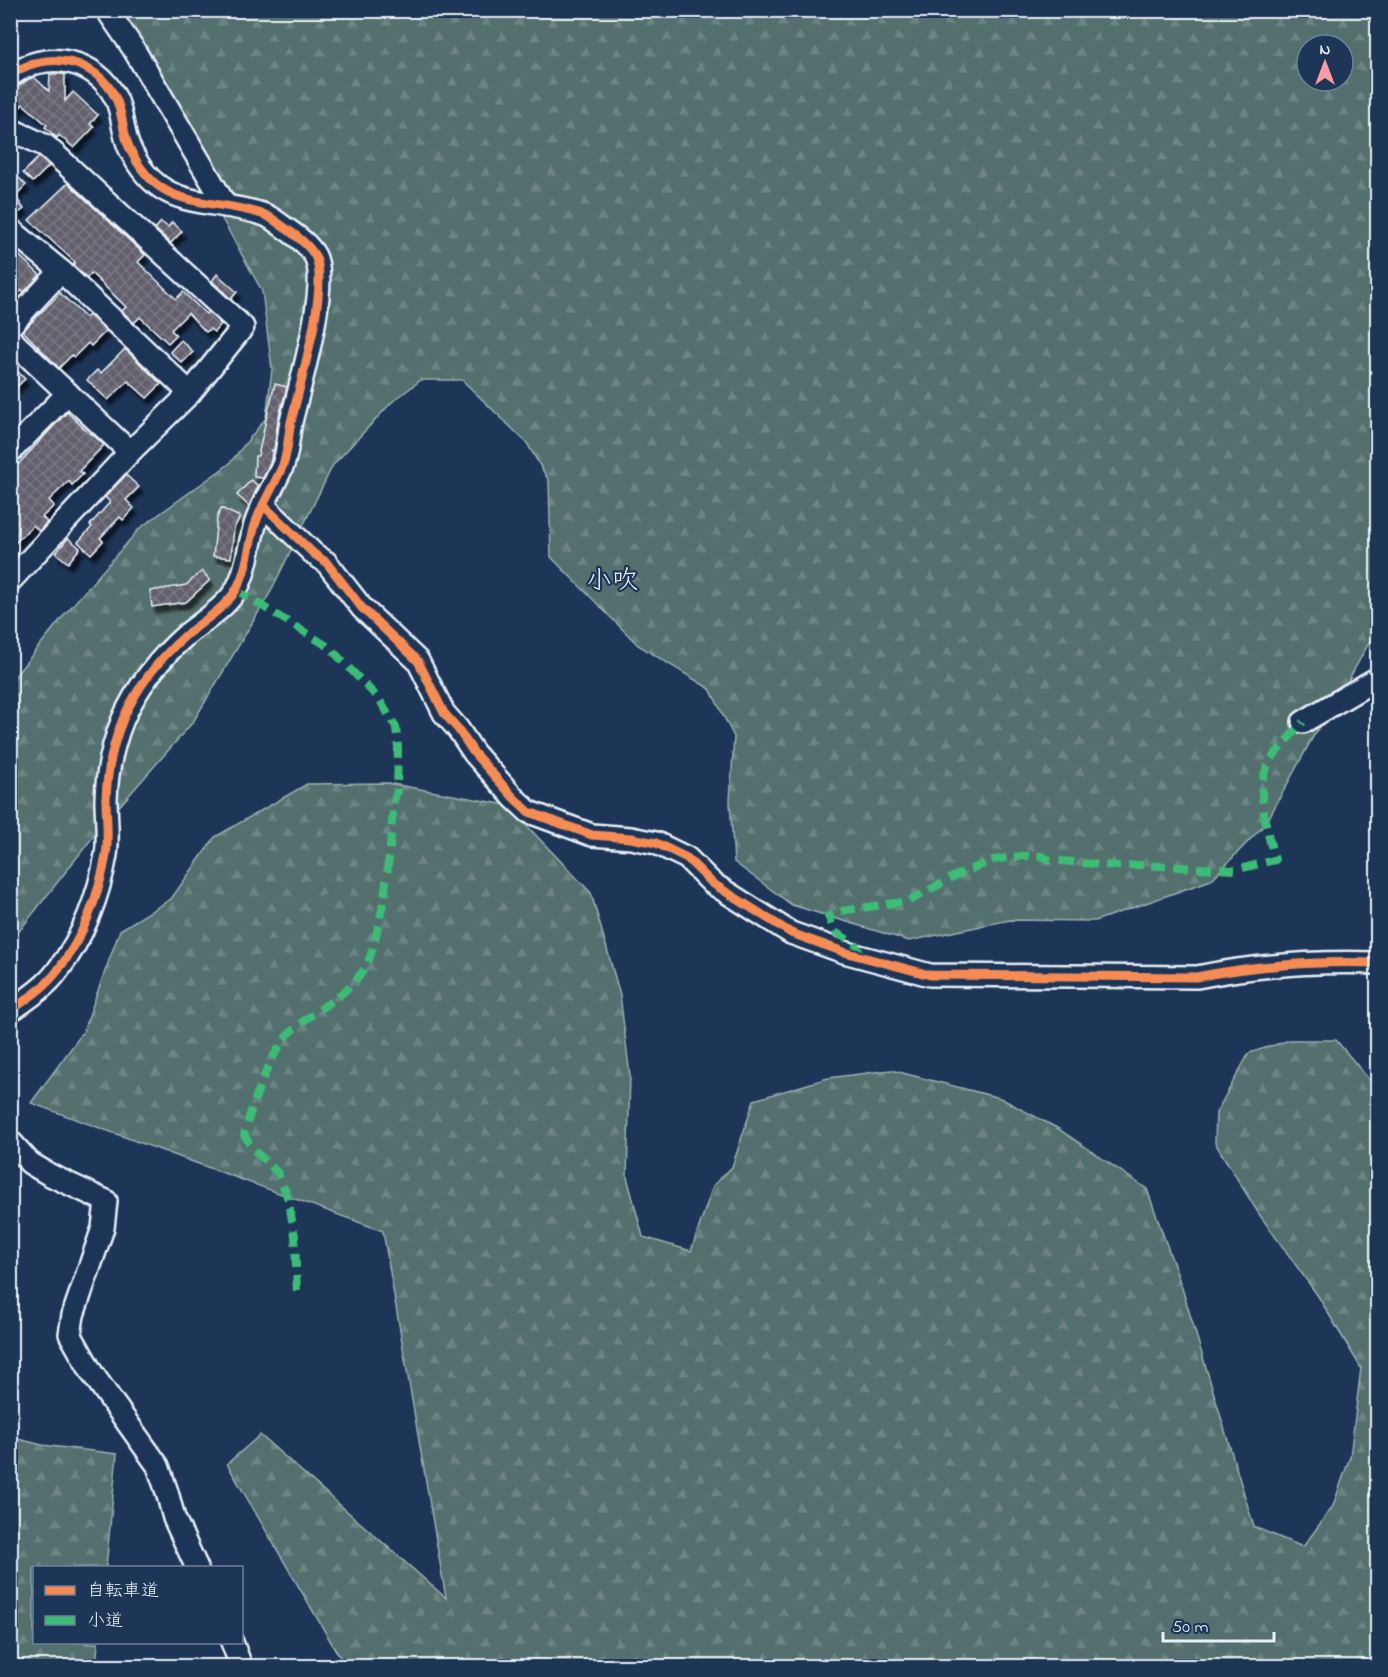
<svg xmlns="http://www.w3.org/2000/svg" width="1388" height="1677" viewBox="0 0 1388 1677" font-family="'Indie Flower','Klee One',sans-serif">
<defs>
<pattern id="forest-firs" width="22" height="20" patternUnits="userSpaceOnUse" patternTransform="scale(1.5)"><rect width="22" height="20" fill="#536f6e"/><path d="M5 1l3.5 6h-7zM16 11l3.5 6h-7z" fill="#6c8483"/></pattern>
<pattern id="building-cross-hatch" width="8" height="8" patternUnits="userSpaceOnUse" patternTransform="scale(1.5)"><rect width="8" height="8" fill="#64616e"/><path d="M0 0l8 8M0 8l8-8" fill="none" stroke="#7a7883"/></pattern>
<filter id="shadow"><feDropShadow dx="3.5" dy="6" stdDeviation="1.5" flood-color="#0009"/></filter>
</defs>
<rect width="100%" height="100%" fill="#1d3557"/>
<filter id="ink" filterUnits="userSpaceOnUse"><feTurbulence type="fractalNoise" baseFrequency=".0167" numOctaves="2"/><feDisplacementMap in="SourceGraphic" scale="12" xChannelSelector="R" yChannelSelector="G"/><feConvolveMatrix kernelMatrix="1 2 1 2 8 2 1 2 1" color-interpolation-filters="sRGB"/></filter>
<g filter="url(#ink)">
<g fill="url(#forest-firs)" stroke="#9eb0b3" stroke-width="1.5" fill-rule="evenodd">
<path d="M103,11H1377V628L1349,679L1313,737L1266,823L1211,880L1095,921L1010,920L909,941L792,905L734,862L730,801L734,737L710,689L638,645L551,557L549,481L527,443L462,380H421L392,402L333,465L270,593L193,722L96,833L13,939L11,946V681L65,614L140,528L229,464L266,418L272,369L262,291L154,96ZM1307,45H1343V81H1307Z"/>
<polygon points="387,783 507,805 591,893 620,995 630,1076 627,1177 643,1237 691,1251 713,1186 732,1167 754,1100 828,1078 891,1070 1000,1098 1057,1128 1147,1189 1182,1288 1254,1527 1303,1547 1333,1506 1350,1457 1361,1368 1318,1296 1259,1214 1215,1143 1216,1113 1249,1053 1290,1040 1336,1040 1377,1089 1377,1666 345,1666 227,1464 260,1435 446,1598 383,1231 31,1103 83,1032 120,930 171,899 215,837 307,784"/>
<polygon points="10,1437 42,1445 117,1454 106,1567 34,1568 34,1642 98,1643 96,1666 11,1666"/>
</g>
<g fill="url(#building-cross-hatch)" stroke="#e8f1f8" stroke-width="1.5" filter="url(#shadow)">
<polygon points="50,74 65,74 65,101 73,92 98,115 90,124 94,127 74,148 59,135 57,138 45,127 47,125 23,104 17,111 10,106 10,92 29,79 34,77 49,91"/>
<polygon points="39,157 49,166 33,182 23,173"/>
<polygon points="10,169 26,185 15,196 24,209 13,217 10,216"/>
<polygon points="68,183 145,255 138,262 176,299 183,292 206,314 208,312 221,324 214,332 210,329 206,332 188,313 171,330 176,335 168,343 140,317 134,323 122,311 126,307 91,273 87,278 73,265 75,262 29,220"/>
<polygon points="161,222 168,227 172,222 182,231 171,243 155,229"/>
<polygon points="10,247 40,275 24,292 22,290 10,302"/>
<polygon points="217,274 237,292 231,299 212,281"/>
<polygon points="60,293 86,318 89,315 106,331 91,346 88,343 74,357 72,355 59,368 23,331"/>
<polygon points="181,340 193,352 182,363 170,352"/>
<polygon points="125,349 161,384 147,398 128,381 108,400 87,380 97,370 101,373"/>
<polygon points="10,364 25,379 10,393"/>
<polygon points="275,384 287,387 278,420 274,450 272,450 271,460 263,478 254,477 255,456 258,456 267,415"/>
<polygon points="67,412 90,434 91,433 104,445 79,471 83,474 72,485 69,481 49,500 54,506 42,517 47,522 39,531 33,525 10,548 10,473"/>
<polygon points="126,475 139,487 126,500 134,508 123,520 120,517 100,538 103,541 91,554 78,542 92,527 90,525 110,502 105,497"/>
<polygon points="251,480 258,486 249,506 237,495"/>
<polygon points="221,508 240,517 234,528 231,558 213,556 217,518"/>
<polygon points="68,538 80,548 68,563 56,553"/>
<polygon points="202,571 210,580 186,602 152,607 150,591 186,585"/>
</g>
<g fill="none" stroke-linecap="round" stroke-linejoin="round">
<defs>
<g id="minor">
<polyline points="107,10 133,48 226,206"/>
<path d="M10,76C44,49 97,58 116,99C123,113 122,131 129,147C159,213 205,196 262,214C271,216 280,225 288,230C298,237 309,245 315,256C330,284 299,388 291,422C288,436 288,452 283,465C275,484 263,502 256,522C248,545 248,572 234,593C223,609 202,622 187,634C161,657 137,687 123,719C113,743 107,772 106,799C106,817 109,837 106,855C99,895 83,938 58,970C46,987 27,999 10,1011"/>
<polyline points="10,129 46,146 243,327 190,393 130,452 10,581"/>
<polyline points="10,229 61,271 190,393"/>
<polyline points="10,326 61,271"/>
<polyline points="10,339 130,452"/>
<polyline points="10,452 68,393"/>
<path d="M263,505L314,554L326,562L362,608L418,661L444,713L458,729L474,753L514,798L529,812L592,835L631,838L656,843L687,858L712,883L791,933L844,952L930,975L1197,977C1256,965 1317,961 1378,963"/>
<polyline points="1303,722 1378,678"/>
<polyline points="10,1141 30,1163 50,1175 106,1201 103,1228 73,1315 70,1334 92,1373 158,1466 167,1492 174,1518 197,1568"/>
<polyline points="232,1642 241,1666"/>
</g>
</defs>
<use href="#minor" stroke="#e8f1f8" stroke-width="26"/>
<use href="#minor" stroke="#1d3557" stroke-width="21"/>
<g stroke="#3abd76" stroke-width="8" stroke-dasharray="15 8" stroke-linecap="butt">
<path d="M236,590L329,647L379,699L396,727L398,748L397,791L394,801C390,843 388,885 378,927C375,940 372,954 366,966C348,998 311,1010 288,1035C269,1056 251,1107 244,1135L254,1150L278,1173L288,1199L295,1236L297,1295"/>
<path d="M863,956L854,943L835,932L828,916L841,911L909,901L955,876L993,860L1022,856H1041L1050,860L1117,866L1143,865L1235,870L1275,860C1268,835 1255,791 1267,767C1276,750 1291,736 1303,722"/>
</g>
<defs>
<g id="cycleway">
<path d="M10,76C44,49 97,58 116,99C123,113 122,131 129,147C159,213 205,196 262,214C271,216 280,225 288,230C298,237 309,245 315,256C330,284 299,388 291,422C288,436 288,452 283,465C275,484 263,502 256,522C248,545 248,572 234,593C223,609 202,622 187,634C161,657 137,687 123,719C113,743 107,772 106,799C106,817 109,837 106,855C99,895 83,938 58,970C46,987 27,999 10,1011"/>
<path d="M263,505L314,554L326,562L362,608L418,661L444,713L458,729L474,753L514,798L529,812L592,835L631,838L656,843L687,858L712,883L791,933L844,952L930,975L1197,977C1256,965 1317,961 1378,963"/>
</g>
</defs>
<use href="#cycleway" stroke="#1d3557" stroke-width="13"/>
<use href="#cycleway" stroke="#f68b52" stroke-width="9"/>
</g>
</g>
<g text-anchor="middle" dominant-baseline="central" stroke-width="4.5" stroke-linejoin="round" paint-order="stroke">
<g font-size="26" fill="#e8f1f8" stroke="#1d3557">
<text x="612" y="582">小吹</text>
</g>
</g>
<rect width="1388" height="1677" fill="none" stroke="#1d3557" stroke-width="36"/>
<rect x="18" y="18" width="1352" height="1641" fill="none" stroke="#e8f1f8" stroke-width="2" filter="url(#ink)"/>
<rect x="33" y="1566" width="210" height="78" fill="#1d3557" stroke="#6e8097" stroke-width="1.5"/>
<rect x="45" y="1586" width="30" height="9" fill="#f68b52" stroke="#6e8097" stroke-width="1.5"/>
<text x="87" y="1596" font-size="18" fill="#e8f1f8">自転車道</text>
<rect x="45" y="1616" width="30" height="9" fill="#3abd76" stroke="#6e8097" stroke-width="1.5"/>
<text x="87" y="1626" font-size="18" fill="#e8f1f8">小道</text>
<g transform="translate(1325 63)"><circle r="28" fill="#1d3557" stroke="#6e8097" stroke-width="1.5"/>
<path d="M0-4.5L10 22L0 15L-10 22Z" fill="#ff9aa2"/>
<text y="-9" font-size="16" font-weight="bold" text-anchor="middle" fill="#e8f1f8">N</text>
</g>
<path d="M1163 1632v9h111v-9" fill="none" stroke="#e8f1f8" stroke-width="3"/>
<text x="1172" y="1632" font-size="18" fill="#e8f1f8" stroke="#1d3557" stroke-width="4.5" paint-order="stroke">50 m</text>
</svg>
